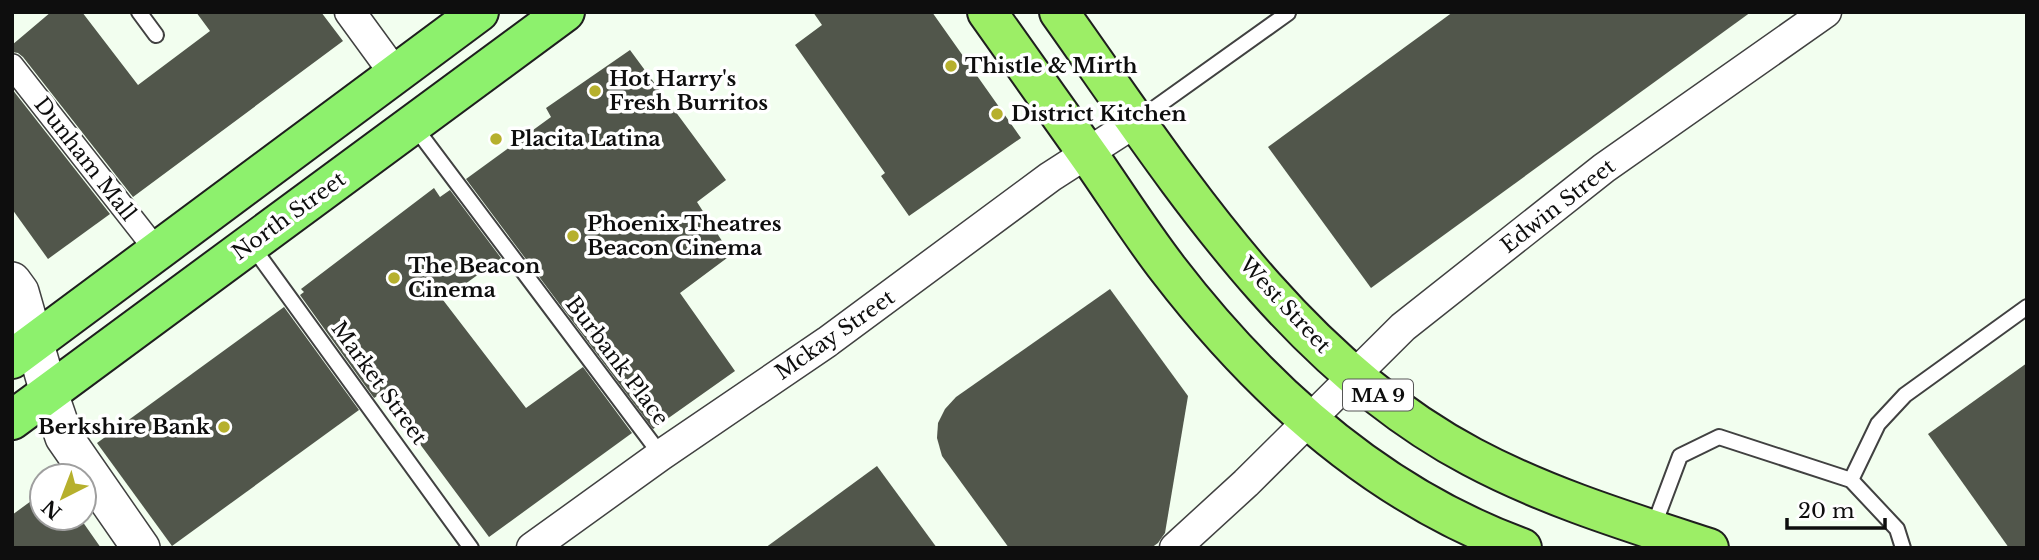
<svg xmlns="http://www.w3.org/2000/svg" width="2039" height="560" viewBox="0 0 2039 560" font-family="'Libre Baskerville',serif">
<rect width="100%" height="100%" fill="#f2feef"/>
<g fill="#51564b">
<polygon points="51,12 82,12 138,85 210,31 196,12 321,12 343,41 133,197 23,57 18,53 12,52 12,45"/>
<polygon points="813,12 932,12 1021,138 909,216 881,176 885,173 795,45 822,25"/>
<polygon points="1453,12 1751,12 1371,288 1268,147"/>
<polygon points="630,50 726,180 697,202 731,255 680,293 735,371 653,429 466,179 551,117 546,108"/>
<polygon points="12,89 110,214 48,259 12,209"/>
<polygon points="434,188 440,197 450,190 501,258 443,300 526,408 583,367 632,433 489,537 382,393 374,398 300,295 304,292 301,289"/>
<polygon points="1110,289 1188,396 1165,533 1158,543 1151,548 1009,548 942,456 937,438 938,423 945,409 956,397"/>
<polygon points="284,307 359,410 172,546 97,443"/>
<polygon points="2027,363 2027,548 2009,548 1928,434"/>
<polygon points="877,466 937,548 765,548"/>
<polygon points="42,493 42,518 80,518 101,548 12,548 12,515"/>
</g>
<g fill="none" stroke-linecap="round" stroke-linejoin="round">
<defs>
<g id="service">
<polyline points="139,12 156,35"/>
<polyline points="1138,120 1288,13"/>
<polyline points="414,126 661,455"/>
<polyline points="252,246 471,548"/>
<polyline points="1851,480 1878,424 1905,395 2027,307"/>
<polyline points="1653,528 1680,456 1719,437 1851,480 1897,529 1903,548"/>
</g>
<polyline id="pedestrian" points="12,66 158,252"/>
<g id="minor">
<polyline points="350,12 396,75"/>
<polyline points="532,548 661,455 827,342 1050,177 1137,121"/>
<polyline points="1175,548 1246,483 1403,327 1604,168 1826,12"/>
</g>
<polyline id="tertiary" points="12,281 20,292 49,393 64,437 141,548"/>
<g id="primary">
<polyline points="12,359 479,12"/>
<polyline points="12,420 565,12"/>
</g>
<g id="trunk">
<path d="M987,12C1022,61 1057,110 1092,160C1117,196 1141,234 1168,269C1261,390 1377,495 1522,548"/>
<path d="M1059,12C1175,175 1290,361 1472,457C1547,497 1629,522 1709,548"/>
</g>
</defs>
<use href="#service" stroke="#414141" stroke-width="18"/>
<use href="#pedestrian" stroke="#414141" stroke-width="26"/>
<use href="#minor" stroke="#414141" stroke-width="33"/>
<use href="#tertiary" stroke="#414141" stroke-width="40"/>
<use href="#primary" stroke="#1f1f1f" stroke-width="42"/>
<use href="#trunk" stroke="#1f1f1f" stroke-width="42"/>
<use href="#service" stroke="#fff" stroke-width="14"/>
<use href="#pedestrian" stroke="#fff" stroke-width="23"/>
<use href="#minor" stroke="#fff" stroke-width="30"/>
<use href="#tertiary" stroke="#fff" stroke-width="37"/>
<use href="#primary" stroke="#8df16d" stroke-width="38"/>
<use href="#trunk" stroke="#9cee66" stroke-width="38"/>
</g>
<g fill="#b6b02d" stroke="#fff" stroke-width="2.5">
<circle cx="951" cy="66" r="7"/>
<circle cx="595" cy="91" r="7"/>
<circle cx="997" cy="114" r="7"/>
<circle cx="496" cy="139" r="7"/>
<circle cx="573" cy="236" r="7"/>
<circle cx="394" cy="278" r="7"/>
<circle cx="224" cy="427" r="7"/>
</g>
<g text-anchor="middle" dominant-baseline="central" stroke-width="7" stroke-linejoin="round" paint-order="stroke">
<rect fill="#fff" stroke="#565656" stroke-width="2" x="1343" y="379.5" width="70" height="31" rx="5"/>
<g font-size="19" font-weight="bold" fill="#0e0e0e">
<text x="1378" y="395">MA 9</text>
</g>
<g font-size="21" font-weight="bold" fill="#0e0e0e" stroke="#fff" text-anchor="start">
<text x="965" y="66">Thistle &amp; Mirth</text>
<text x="609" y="79">Hot Harry's<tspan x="609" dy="24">Fresh Burritos</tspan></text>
<text x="1011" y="114">District Kitchen</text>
<text x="510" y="139">Placita Latina</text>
<text x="587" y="224">Phoenix Theatres<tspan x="587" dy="24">Beacon Cinema</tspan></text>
<text x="408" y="266">The Beacon<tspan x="408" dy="24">Cinema</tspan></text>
<text x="210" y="427" text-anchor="end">Berkshire Bank</text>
</g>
<g font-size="21" fill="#0e0e0e" stroke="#fff">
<text transform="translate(85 159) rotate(52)">Dunham Mall</text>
<text transform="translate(1558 206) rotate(-38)">Edwin Street</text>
<text transform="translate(289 216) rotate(-36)">North Street</text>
<text transform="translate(1285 305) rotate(47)">West Street</text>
<text transform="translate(835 335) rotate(-35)">Mckay Street</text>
<text transform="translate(617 361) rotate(53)">Burbank Place</text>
<text transform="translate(379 383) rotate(54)">Market Street</text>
</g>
</g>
<rect width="2039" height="560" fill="none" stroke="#0e0e0e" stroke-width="28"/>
<g transform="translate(63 497) rotate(222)"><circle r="33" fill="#ffffff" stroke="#9f9f9f" stroke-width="2"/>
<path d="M0-5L12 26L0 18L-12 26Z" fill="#b6b02d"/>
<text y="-10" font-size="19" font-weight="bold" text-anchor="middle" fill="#0e0e0e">N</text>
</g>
<path d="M1787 518v10h98v-10" fill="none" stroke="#0e0e0e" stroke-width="3.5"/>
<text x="1798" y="518" font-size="21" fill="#0e0e0e" stroke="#ffffff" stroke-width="5" paint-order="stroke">20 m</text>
</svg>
